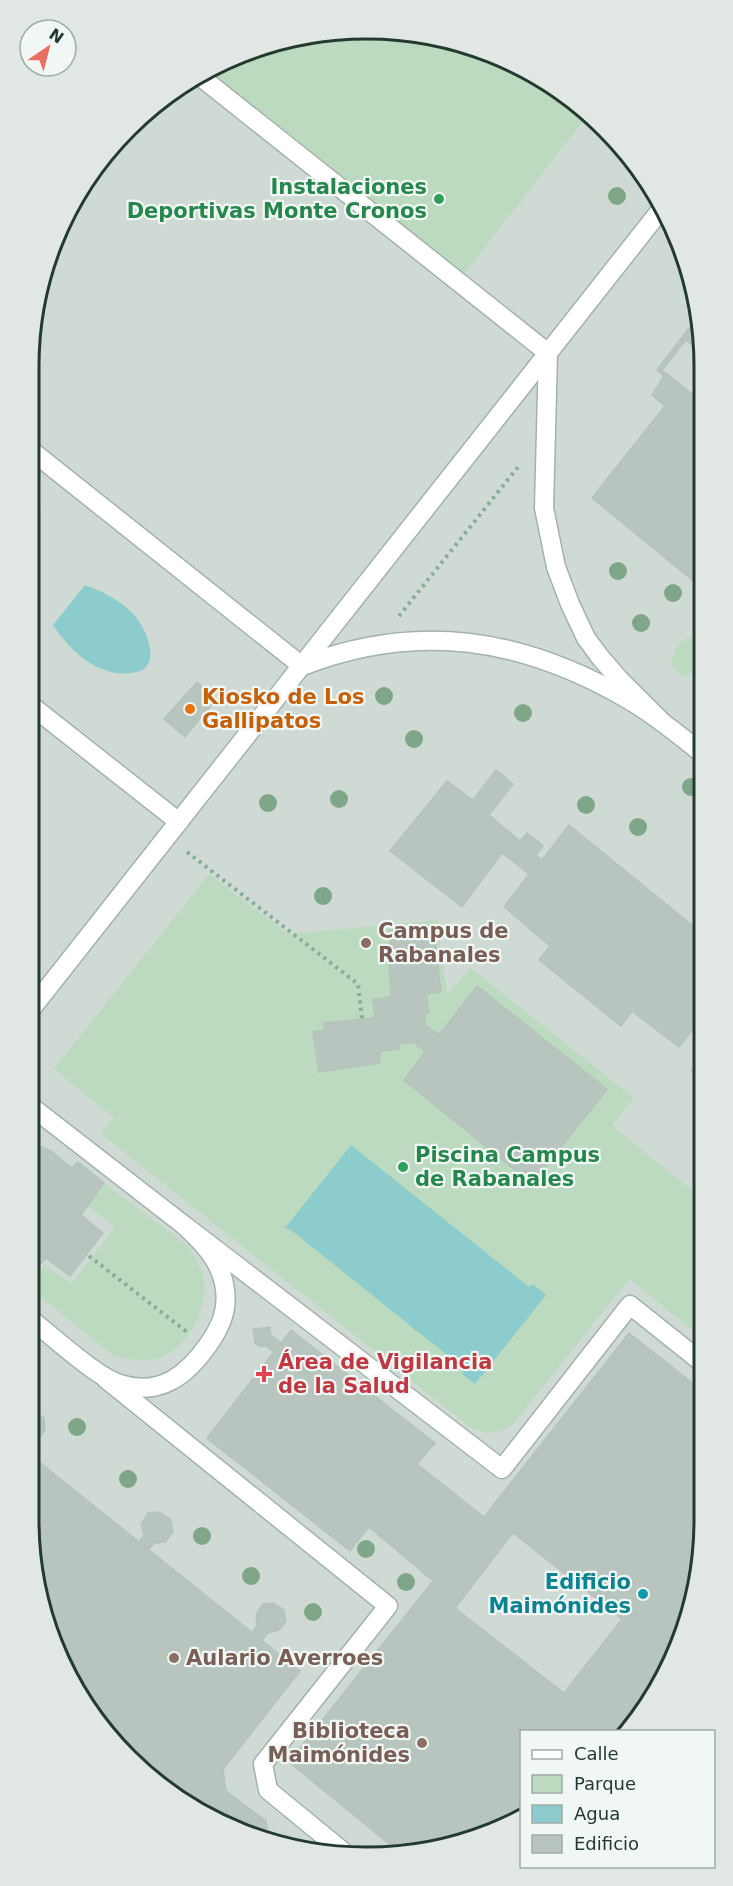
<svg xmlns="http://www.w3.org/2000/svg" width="733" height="1886" viewBox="0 0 733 1886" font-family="'DejaVu Sans',sans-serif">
<rect width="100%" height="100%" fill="#e1ebe5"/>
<polygon fill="#d0dad4" points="323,31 454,40 536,74 620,143 670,217 702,322 704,1519 693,1607 635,1725 522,1732 433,1851 322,1855 198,1812 112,1742 47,1628 28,1519 28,367 40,279 99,160 198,74"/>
<g fill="#bcdabf">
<polygon points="323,31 454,40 536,74 587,116 458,282 201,73"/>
<path d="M702,619C702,643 704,658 687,676L681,675L671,665C673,653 680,636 693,638L696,633L694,628Z"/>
<path d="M209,874L288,934L437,920L447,994L471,968L634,1098L612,1126L704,1200V1339L629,1279L514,1423C499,1436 486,1435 470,1427L101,1134L114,1118L54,1069Z"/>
<path d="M105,1184C126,1200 147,1215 168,1231C174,1236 184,1241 189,1248C196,1258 204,1275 205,1286C205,1310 190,1340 170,1353C153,1364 130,1361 112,1355L29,1287L44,1266L72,1283L115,1227L88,1206Z"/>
</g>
<g fill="#8dcccc">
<path d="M85,585C113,595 142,612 149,644C152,654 151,663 143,670C105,684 72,654 53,625Z"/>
<polygon points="351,1145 529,1287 533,1284 546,1295 475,1384 462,1374 465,1369 417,1331 415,1331 412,1327 291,1230 285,1228"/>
</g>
<g fill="#b7c5be" stroke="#b4c4bb" stroke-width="1.5" fill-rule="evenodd">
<polygon points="699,315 702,322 702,353 686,340 662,370 702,402 702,588 592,498 665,406 652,395 664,376 657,370"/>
<polygon points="197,682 216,699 185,737 164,719"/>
<polygon points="496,770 513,784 489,815 520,841 527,833 535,839 543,846 536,855 542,860 569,825 703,934 703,1017 679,1047 632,1011 621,1026 539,960 550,946 504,907 529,874 502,853 462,907 390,851 447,781 473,800"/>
<polygon points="433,924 441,992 426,994 429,1013 424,1013 425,1025 439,1035 477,986 607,1089 532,1184 404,1080 425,1052 413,1042 398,1044 400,1049 380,1051 380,1063 319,1072 313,1032 324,1030 324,1023 375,1018 373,1000 391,996 388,945 391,944 390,930"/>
<polygon points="703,1068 704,1114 699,1115 692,1069"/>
<polygon points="28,1141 51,1151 72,1168 78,1162 104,1183 81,1215 103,1233 70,1276 46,1258 28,1278"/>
<polygon points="270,1327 270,1334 281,1343 274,1352 266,1346 260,1347 255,1343 253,1329"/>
<path d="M291,1330L435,1443L417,1464L484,1517L629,1333L704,1392V1519L693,1607L635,1725L628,1732H522V1814L433,1851L399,1852L289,1762L433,1581L369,1527L350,1551L207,1438ZM513,1533L622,1619L564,1693L455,1608Z"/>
<polygon points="28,1412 35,1412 44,1418 45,1430 37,1441 28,1441"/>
<polygon points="28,1453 300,1671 223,1769 226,1791 266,1821 268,1836 198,1812 112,1742 47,1628 28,1519"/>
<polygon points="160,1512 171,1520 173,1532 165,1542 154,1543 149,1549 139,1542 144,1535 141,1524 148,1513"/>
<polygon points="274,1603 284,1610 286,1621 279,1630 268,1633 262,1640 252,1633 257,1625 256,1615 263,1604"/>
</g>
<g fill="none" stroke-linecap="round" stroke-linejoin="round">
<defs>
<polyline id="pedestrian" points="106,1379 388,1606 263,1764 268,1790 346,1854"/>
<g id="minor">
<polyline points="197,74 548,353 544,508 556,567 570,604 586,638 600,657 619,679 662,722"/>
<path d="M28,448L302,666C418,621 523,638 629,700C655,715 679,735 703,754"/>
<polyline points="28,703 179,822"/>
<polyline points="28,1013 663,207"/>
<path d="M28,1104L185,1226C204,1244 222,1262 225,1290C228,1311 220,1328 208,1345C187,1375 160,1397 120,1384C96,1377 50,1334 28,1317"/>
<polyline points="185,1226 502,1469 630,1305 704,1364"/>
</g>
</defs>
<use href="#pedestrian" stroke="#a4b2ab" stroke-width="21"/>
<use href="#minor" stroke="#a4b2ab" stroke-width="21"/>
<g stroke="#84ac99" stroke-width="4" stroke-dasharray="3 4.5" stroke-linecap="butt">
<polyline points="399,616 518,467"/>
<polyline points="187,852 358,984 362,1019"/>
<polyline points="89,1256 187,1332"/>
</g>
<use href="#pedestrian" stroke="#fff" stroke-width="18"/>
<use href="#minor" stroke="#fff" stroke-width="18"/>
</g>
<g fill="#80a689">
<circle cx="617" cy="196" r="9"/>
<circle cx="618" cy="571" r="9"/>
<circle cx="673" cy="593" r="9"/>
<circle cx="641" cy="623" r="9"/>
<circle cx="384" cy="696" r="9"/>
<circle cx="523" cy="713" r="9"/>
<circle cx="414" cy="739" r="9"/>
<circle cx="691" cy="787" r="9"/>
<circle cx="339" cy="799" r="9"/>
<circle cx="268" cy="803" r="9"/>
<circle cx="586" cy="805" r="9"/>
<circle cx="638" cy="827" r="9"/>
<circle cx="323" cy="896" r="9"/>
<circle cx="77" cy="1427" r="9"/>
<circle cx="128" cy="1479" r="9"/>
<circle cx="202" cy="1536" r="9"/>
<circle cx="366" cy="1549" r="9"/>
<circle cx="251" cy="1576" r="9"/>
<circle cx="406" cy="1582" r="9"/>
<circle cx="313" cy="1612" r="9"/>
</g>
<g fill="#2e9e5b" stroke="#f1f7f4" stroke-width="2">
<circle cx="439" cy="199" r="6"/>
<circle cx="403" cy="1167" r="6"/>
</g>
<circle fill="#e8710a" stroke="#f1f7f4" stroke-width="2" cx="190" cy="709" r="6"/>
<g fill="#8d6e63" stroke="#f1f7f4" stroke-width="2">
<circle cx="366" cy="943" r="6"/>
<circle cx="174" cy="1658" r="6"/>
<circle cx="422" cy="1743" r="6"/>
</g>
<path fill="#e0444e" stroke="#f1f7f4" stroke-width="2" d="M261 1365h6v6h6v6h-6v6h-6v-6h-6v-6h6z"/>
<circle fill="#0f9aa8" stroke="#f1f7f4" stroke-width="2" cx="643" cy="1594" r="6"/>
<g text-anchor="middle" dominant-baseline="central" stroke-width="4.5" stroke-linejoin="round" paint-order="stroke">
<g font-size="21" font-weight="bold" fill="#27864d" stroke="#f1f7f4" text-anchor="end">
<text x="427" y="187">Instalaciones<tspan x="427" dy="24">Deportivas Monte Cronos</tspan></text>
<text x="415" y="1155" text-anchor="start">Piscina Campus<tspan x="415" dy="24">de Rabanales</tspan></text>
</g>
<g font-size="21" font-weight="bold" fill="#c56008" stroke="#f1f7f4" text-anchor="start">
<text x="202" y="697">Kiosko de Los<tspan x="202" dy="24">Gallipatos</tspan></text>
</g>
<g font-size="21" font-weight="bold" fill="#785e54" stroke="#f1f7f4" text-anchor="start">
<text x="378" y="931">Campus de<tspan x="378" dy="24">Rabanales</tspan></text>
<text x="186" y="1658">Aulario Averroes</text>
<text x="410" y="1731" text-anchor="end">Biblioteca<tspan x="410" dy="24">Maimónides</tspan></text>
</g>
<g font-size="21" font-weight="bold" fill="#be3a42" stroke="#f1f7f4" text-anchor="start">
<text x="278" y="1362">Área de Vigilancia<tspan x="278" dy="24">de la Salud</tspan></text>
</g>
<g font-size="21" font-weight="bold" fill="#0d838f" stroke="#f1f7f4" text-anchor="end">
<text x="631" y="1582">Edificio<tspan x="631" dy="24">Maimónides</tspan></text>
</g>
</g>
<path d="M0 0H733V1886H0ZM366 39H367A327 327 0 0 1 694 366V1520A327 327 0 0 1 367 1847H366A327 327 0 0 1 39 1520V366A327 327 0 0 1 366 39Z" fill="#e1e8e4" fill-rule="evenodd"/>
<path fill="none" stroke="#233a30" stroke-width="3" d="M366 39H367A327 327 0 0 1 694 366V1520A327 327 0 0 1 367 1847H366A327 327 0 0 1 39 1520V366A327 327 0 0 1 366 39Z"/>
<rect x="520" y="1730" width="195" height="138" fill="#f1f7f4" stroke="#9faba6" stroke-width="1.5"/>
<rect x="532" y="1750" width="30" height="9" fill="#ffffff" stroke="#9faba6" stroke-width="1.5"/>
<text x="574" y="1760" font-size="18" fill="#233a30">Calle</text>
<rect x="532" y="1775" width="30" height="18" fill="#bcdabf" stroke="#9faba6" stroke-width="1.5"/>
<text x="574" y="1790" font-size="18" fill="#233a30">Parque</text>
<rect x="532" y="1805" width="30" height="18" fill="#8dcccc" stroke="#9faba6" stroke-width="1.5"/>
<text x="574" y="1820" font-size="18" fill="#233a30">Agua</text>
<rect x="532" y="1835" width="30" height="18" fill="#b7c5be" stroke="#9faba6" stroke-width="1.5"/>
<text x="574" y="1850" font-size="18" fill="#233a30">Edificio</text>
<g transform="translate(48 48) rotate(35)"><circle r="28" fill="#f1f7f4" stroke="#9faba6" stroke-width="1.5"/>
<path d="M0-4.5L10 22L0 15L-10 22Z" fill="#e86f62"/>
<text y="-9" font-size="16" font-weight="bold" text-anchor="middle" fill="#233a30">N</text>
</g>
</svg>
